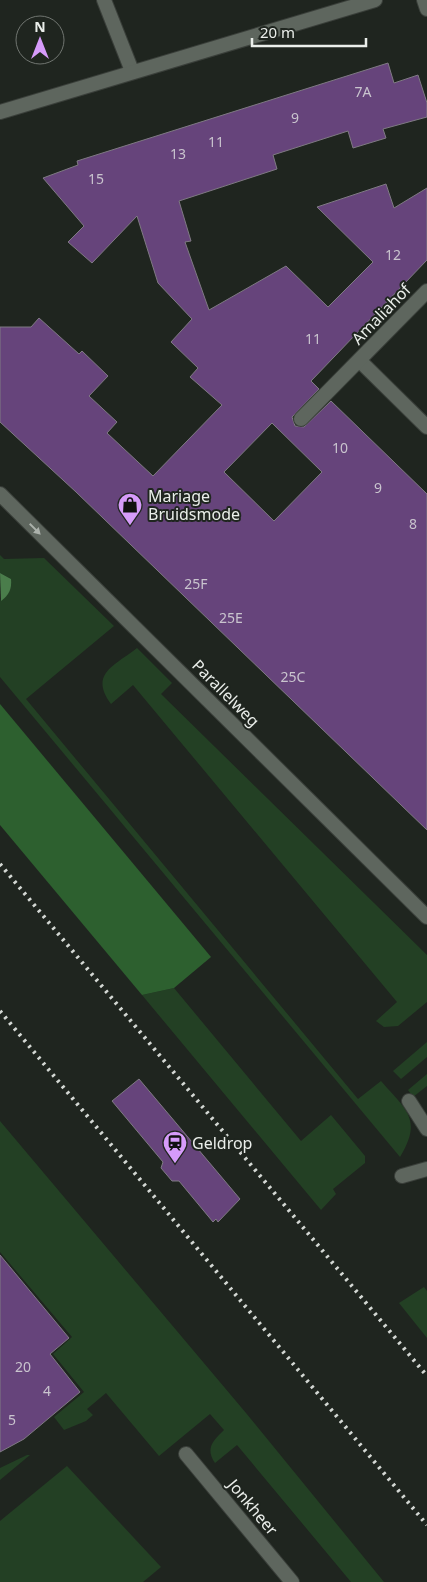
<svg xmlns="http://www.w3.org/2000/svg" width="427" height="1582" viewBox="0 0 427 1582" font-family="'Noto Sans',sans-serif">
<rect width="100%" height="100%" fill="#1f251f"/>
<g fill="#234024">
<path d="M0,555L4,559L44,558L114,626L26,699L358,1099L381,1081C406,1110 423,1119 400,1157L0,677V601L11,579L0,573Z"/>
<path d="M137,648L172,683L161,694L427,955V1002L398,1026L384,1027L376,1021L397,1002L133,685L111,704C89,674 114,666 137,648Z"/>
<polygon points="174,988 301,1141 331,1115 365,1156 365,1163 333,1189 336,1194 321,1210 142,995"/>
<polygon points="427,1042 427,1057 401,1079 393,1071"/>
<polygon points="427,1074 427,1086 413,1097 408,1090"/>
<path d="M0,1121L246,1413L384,1582H351L237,1445L215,1463C205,1448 213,1441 224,1430L210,1414L159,1456L106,1393L87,1409L93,1415L86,1421L64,1430L54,1417L84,1392L53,1354L72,1337L0,1252Z"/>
<polygon points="424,1287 427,1291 427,1338 399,1303"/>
<polygon points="27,1455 30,1455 0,1480 0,1468"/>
<polygon points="67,1466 161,1567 143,1582 0,1582 0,1521"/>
</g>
<polygon fill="#2d602f" points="0,704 211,957 174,988 142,995 0,825"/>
<path fill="#4a7d4b" d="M0,573L11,579C12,589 9,595 1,601Z"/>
<g fill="#66447b" stroke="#7f7a83" fill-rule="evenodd">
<path d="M388,63L394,83L418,75L427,103V117L383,129L386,138L353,148L348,131L273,155L277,169L179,201L191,241L185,242L209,310L286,266L328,307L373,262L317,207L386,184L394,208L427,188V260L311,381L319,389L292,417L295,426L304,427L331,401L427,494V830L76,492L0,422V327H31L39,318L79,354L82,351L108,376L89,396L117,422L107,433L153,476L222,405L190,377L198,368L171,342L192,319L158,283L137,216L92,263L68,242L84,226L43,178L78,165L77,161ZM272,423L322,472L274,521L224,472Z"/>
<polygon points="139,1079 240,1199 218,1222 216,1219 213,1222 179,1181 172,1181 161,1168 163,1162 112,1101"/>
<polygon points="0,1255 69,1338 50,1354 80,1392 24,1439 0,1452"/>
</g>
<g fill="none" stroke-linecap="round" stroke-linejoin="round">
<defs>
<polyline id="service" points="186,1454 292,1582"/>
<g id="pedestrian">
<polyline points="409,1101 427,1129"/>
<polyline points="402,1176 427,1169"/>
</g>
<g id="minor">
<polyline points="104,0 132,71"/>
<polyline points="424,0 427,9"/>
<polyline points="0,112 375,0"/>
<polyline points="360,361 427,427"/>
<polyline points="301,419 427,291"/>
<polyline points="0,494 427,917"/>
</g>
</defs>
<use href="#service" stroke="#3a3f3a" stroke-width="16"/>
<use href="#pedestrian" stroke="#3a3f3a" stroke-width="16"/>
<use href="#minor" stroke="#3a3f3a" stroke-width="16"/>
<use href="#service" stroke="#5e665e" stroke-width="14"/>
<use href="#pedestrian" stroke="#5e665e" stroke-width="14"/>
<use href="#minor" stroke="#5e665e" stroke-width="14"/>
<g stroke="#d4d8d4" stroke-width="4" stroke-dasharray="2.5 5" stroke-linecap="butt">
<polyline points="0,864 427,1376"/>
<polyline points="0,1011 427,1525"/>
</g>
</g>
<defs><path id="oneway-solid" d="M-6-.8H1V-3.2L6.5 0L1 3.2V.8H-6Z" transform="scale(1.25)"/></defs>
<use fill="#abb1ab" href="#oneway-solid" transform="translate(35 529) rotate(45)"/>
<defs>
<symbol id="shop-pin" viewBox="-11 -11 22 30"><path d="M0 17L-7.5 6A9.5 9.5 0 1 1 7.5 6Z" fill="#d69bfa" stroke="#1f251f"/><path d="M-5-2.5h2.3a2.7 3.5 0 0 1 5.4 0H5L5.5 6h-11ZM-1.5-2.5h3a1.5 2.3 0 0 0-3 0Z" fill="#111"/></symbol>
<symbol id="station-pin" viewBox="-11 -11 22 30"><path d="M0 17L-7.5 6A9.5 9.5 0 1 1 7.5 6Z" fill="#d69bfa" stroke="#1f251f"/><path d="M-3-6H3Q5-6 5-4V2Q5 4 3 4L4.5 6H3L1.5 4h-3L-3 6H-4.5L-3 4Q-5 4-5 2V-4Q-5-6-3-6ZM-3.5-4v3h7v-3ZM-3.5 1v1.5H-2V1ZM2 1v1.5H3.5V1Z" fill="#111"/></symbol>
</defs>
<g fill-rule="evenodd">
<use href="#shop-pin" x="116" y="491" width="28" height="38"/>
<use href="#station-pin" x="161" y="1129" width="28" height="38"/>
</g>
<g text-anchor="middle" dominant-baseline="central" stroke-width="4" stroke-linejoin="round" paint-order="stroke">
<g font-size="14" fill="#c9c4ce">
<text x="363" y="91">7A</text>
<text x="295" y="117">9</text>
<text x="216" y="141">11</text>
<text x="178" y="153">13</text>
<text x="96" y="178">15</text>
<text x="393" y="254">12</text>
<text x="313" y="338">11</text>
<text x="340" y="447">10</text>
<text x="378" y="487">9</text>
<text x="413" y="523">8</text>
<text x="196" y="583">25F</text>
<text x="231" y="617">25E</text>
<text x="293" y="676">25C</text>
<text x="23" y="1366">20</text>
<text x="47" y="1390">4</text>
<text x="12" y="1419">5</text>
</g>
<g font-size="16" fill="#eaeeea" stroke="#1f251f">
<text transform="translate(381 314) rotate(-46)">Amaliahof</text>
<text transform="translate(226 693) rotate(45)">Parallelweg</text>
<text transform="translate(253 1507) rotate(50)">Jonkheer</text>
</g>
<g font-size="16" fill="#eaeeea" stroke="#1f251f" text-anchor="start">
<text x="148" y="496">Mariage<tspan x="148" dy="18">Bruidsmode</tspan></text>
<text x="192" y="1143">Geldrop</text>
</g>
</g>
<g transform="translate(40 40)"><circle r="24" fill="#1f251f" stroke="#707570"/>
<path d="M0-4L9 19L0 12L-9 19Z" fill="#d69bfa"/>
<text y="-8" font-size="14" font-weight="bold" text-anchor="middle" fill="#eaeeea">N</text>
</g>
<path d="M252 38v8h114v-8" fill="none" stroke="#eaeeea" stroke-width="2.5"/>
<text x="260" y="38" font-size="15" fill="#eaeeea" stroke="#1f251f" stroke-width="4" paint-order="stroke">20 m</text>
</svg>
